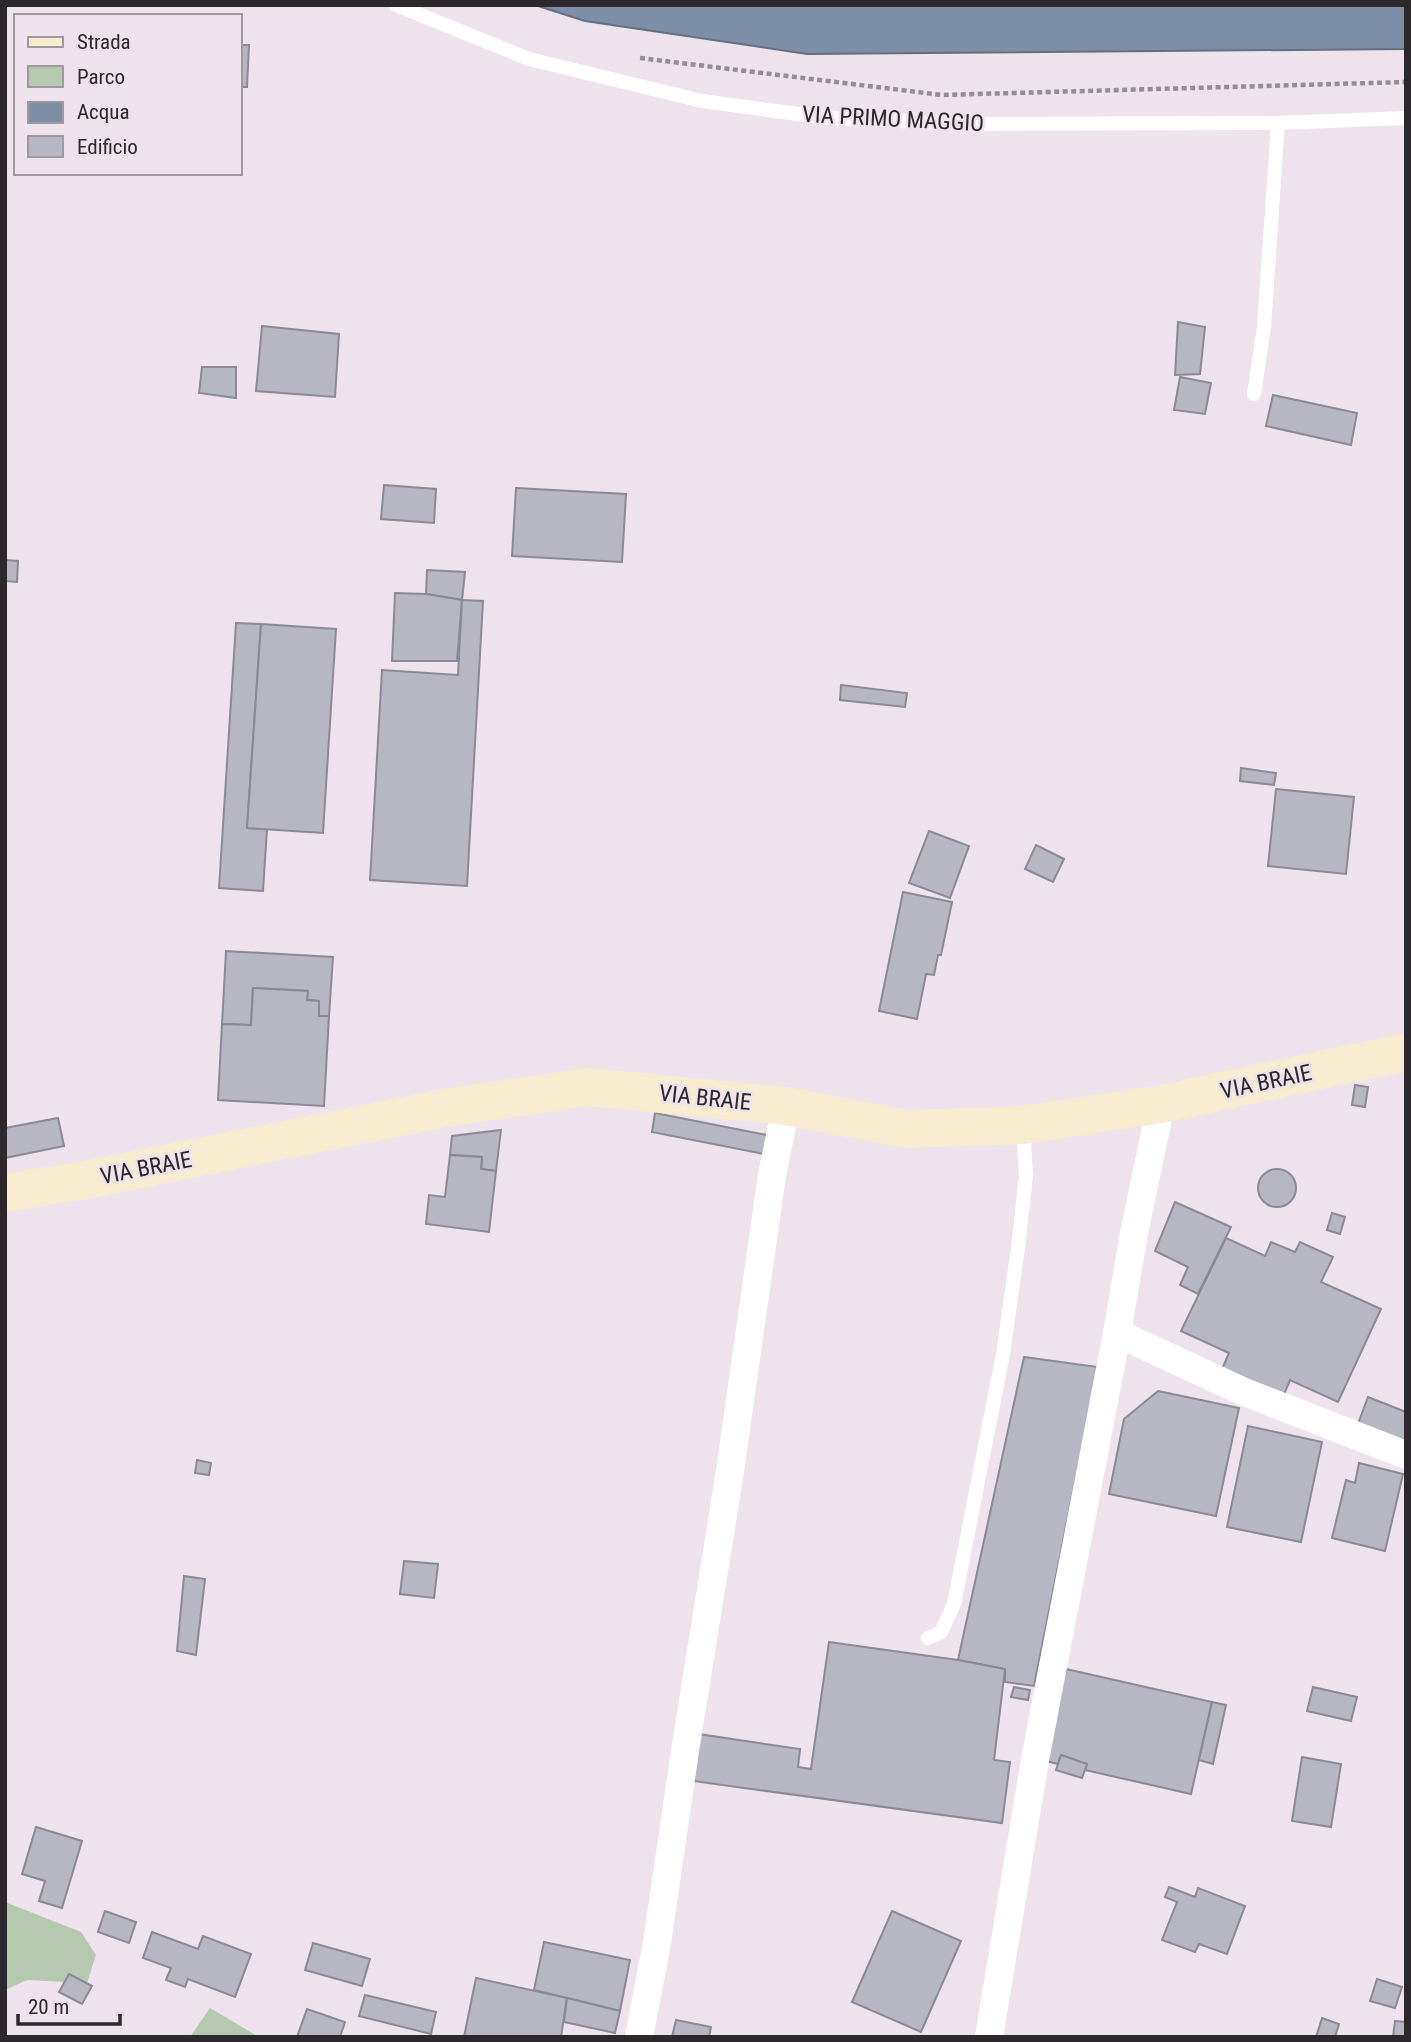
<svg xmlns="http://www.w3.org/2000/svg" width="1411" height="2042" viewBox="0 0 1411 2042" font-family="'Roboto Condensed',sans-serif">
<rect width="100%" height="100%" fill="#eee2ec"/>
<g fill="#b6c9b0">
<polygon points="5,1902 81,1932 96,1955 87,1983 27,1980 5,1990"/>
<polygon points="210,2008 259,2037 190,2037"/>
</g>
<polygon fill="#7d8ea7" stroke="#656f82" stroke-width="2" points="535,5 1406,5 1406,49 807,54 585,21"/>
<g fill="#b7b6c3" stroke="#8a8995" stroke-width="2">
<polygon points="240,45 249,45 247,87 240,87"/>
<polygon points="1178,322 1205,327 1200,374 1175,375"/>
<polygon points="262,326 339,334 335,397 256,391"/>
<polygon points="202,367 236,367 236,398 199,393"/>
<polygon points="1180,377 1211,383 1205,414 1174,410"/>
<polygon points="1273,395 1357,413 1351,445 1266,426"/>
<polygon points="384,485 436,489 434,523 381,519"/>
<polygon points="516,488 626,494 622,562 512,556"/>
<polygon points="5,560 18,561 17,582 5,581"/>
<polygon points="427,570 465,572 462,600 426,594"/>
<polygon points="395,593 426,594 462,600 457,661 392,661"/>
<polygon points="462,600 483,601 467,886 370,880 382,670 458,675"/>
<polygon points="236,623 261,624 247,828 267,829 263,891 219,888"/>
<polygon points="261,624 336,629 323,833 247,828"/>
<polygon points="841,685 907,693 905,707 840,700"/>
<polygon points="1241,768 1276,773 1274,785 1240,781"/>
<polygon points="1276,789 1354,797 1346,874 1268,866"/>
<polygon points="929,831 969,846 950,898 909,883"/>
<polygon points="1036,845 1064,859 1053,882 1025,869"/>
<polygon points="903,892 952,902 941,955 938,955 934,975 926,974 917,1019 879,1011"/>
<polygon points="226,951 333,957 329,1016 319,1016 319,1001 307,1000 308,991 253,988 251,1025 222,1024"/>
<polygon points="253,988 308,991 307,1000 319,1001 319,1016 329,1016 324,1106 218,1100 222,1024 251,1025"/>
<polygon points="1355,1085 1368,1087 1365,1107 1352,1105"/>
<polygon points="655,1113 767,1135 764,1154 652,1132"/>
<polygon points="58,1118 64,1146 5,1158 5,1128"/>
<polygon points="501,1130 496,1171 481,1169 482,1157 450,1155 452,1136"/>
<polygon points="450,1155 482,1157 481,1169 496,1171 489,1232 426,1224 429,1195 445,1197"/>
<circle cx="1277" cy="1188" r="19"/>
<polygon points="1175,1202 1231,1227 1198,1294 1180,1285 1188,1267 1155,1251"/>
<polygon points="1332,1213 1345,1217 1340,1234 1327,1230"/>
<polygon points="1226,1238 1265,1256 1271,1242 1295,1252 1300,1242 1333,1257 1321,1282 1381,1309 1338,1402 1290,1380 1283,1397 1222,1369 1229,1353 1181,1331"/>
<polygon points="1024,1357 1098,1367 1034,1686 1005,1682 1005,1669 958,1660"/>
<polygon points="1158,1391 1239,1408 1216,1516 1109,1494 1124,1419"/>
<polygon points="1368,1397 1406,1412 1406,1443 1358,1424"/>
<polygon points="1248,1426 1322,1442 1301,1542 1227,1527"/>
<polygon points="197,1460 211,1463 209,1475 195,1473"/>
<polygon points="1359,1463 1403,1474 1385,1551 1332,1538 1346,1480 1355,1483"/>
<polygon points="404,1561 438,1564 434,1598 400,1594"/>
<polygon points="184,1576 205,1579 196,1655 177,1651"/>
<polygon points="829,1642 958,1660 1005,1669 994,1760 1010,1762 1002,1823 693,1781 698,1734 800,1749 798,1767 811,1769"/>
<polygon points="1066,1669 1212,1702 1191,1794 1085,1770 1087,1764 1061,1755 1058,1764 1046,1761"/>
<polygon points="1014,1687 1030,1690 1028,1700 1011,1697"/>
<polygon points="1313,1687 1357,1697 1351,1721 1307,1711"/>
<polygon points="1212,1702 1226,1705 1213,1764 1199,1760"/>
<polygon points="1061,1755 1087,1764 1082,1778 1056,1770"/>
<polygon points="1302,1757 1341,1764 1331,1827 1292,1821"/>
<polygon points="36,1827 82,1841 62,1908 39,1901 45,1881 22,1874"/>
<polygon points="1169,1887 1195,1897 1198,1888 1245,1906 1227,1954 1199,1944 1195,1952 1162,1940 1177,1902 1165,1897"/>
<polygon points="105,1911 136,1922 129,1943 98,1932"/>
<polygon points="892,1911 961,1941 921,2032 852,2002"/>
<polygon points="152,1932 198,1949 203,1936 251,1954 235,1997 188,1979 185,1987 166,1980 171,1968 143,1958"/>
<polygon points="544,1942 630,1960 620,2011 534,1990"/>
<polygon points="313,1943 370,1959 362,1986 305,1970"/>
<polygon points="69,1974 92,1986 82,2004 59,1992"/>
<polygon points="476,1978 567,1998 561,2037 464,2037"/>
<polygon points="1377,1979 1402,1987 1395,2008 1370,2001"/>
<polygon points="365,1995 436,2012 431,2034 359,2016"/>
<polygon points="567,1998 620,2011 615,2033 564,2022"/>
<polygon points="307,2009 345,2022 340,2037 297,2037"/>
<polygon points="1322,2018 1339,2024 1335,2037 1316,2037"/>
<polygon points="676,2020 711,2027 709,2037 672,2037"/>
<polygon points="1395,2021 1406,2022 1406,2037 1393,2037"/>
</g>
<g fill="none" stroke-linecap="round" stroke-linejoin="round">
<polyline stroke="#958d94" stroke-width="4.5" stroke-dasharray="5 3.5" stroke-linecap="butt" points="640,58 942,95 1406,82"/>
<g stroke="#fff" stroke-width="14">
<polyline points="396,5 529,59 702,101 827,118 965,124 1278,123 1406,118"/>
<polyline points="1254,394 1264,327 1278,123"/>
<polyline points="928,1638 941,1632 954,1604 1003,1354 1018,1248 1026,1176 1023,1126"/>
</g>
<g stroke="#fff" stroke-width="28">
<polyline points="1117,1333 1242,1391 1406,1455"/>
<polyline points="639,2037 657,1943 685,1751 730,1471 772,1175 786,1106"/>
<polyline points="989,2037 1035,1760 1117,1333 1134,1233 1161,1104"/>
</g>
<polyline stroke="#f8ecd0" stroke-width="38" points="5,1193 80,1181 444,1108 589,1087 786,1106 907,1129 1023,1125 1161,1104 1406,1052"/>
</g>
<g text-anchor="middle" dominant-baseline="central" stroke-width="5" stroke-linejoin="round" paint-order="stroke">
<g font-size="23" fill="#2c282c" stroke="#eee2ec">
<text transform="translate(893 119) rotate(3)">VIA PRIMO MAGGIO</text>
<text transform="translate(1266 1082) rotate(-12)">VIA BRAIE</text>
<text transform="translate(705 1098) rotate(6)">VIA BRAIE</text>
<text transform="translate(146 1168) rotate(-11)">VIA BRAIE</text>
</g>
</g>
<rect width="1411" height="2042" fill="none" stroke="#2c282c" stroke-width="14"/>
<rect x="14" y="14" width="228" height="161" fill="#eee2ec" stroke="#a0989f" stroke-width="2"/>
<rect x="28" y="37" width="35" height="10" fill="#f8ecd0" stroke="#a0989f" stroke-width="2"/>
<text x="77" y="49" font-size="21" fill="#2c282c">Strada</text>
<rect x="28" y="66" width="35" height="21" fill="#b6c9b0" stroke="#a0989f" stroke-width="2"/>
<text x="77" y="84" font-size="21" fill="#2c282c">Parco</text>
<rect x="28" y="102" width="35" height="21" fill="#7d8ea7" stroke="#a0989f" stroke-width="2"/>
<text x="77" y="119" font-size="21" fill="#2c282c">Acqua</text>
<rect x="28" y="136" width="35" height="21" fill="#b7b6c3" stroke="#a0989f" stroke-width="2"/>
<text x="77" y="154" font-size="21" fill="#2c282c">Edificio</text>
<path d="M18 2014v10h102v-10" fill="none" stroke="#2c282c" stroke-width="3.5"/>
<text x="28" y="2014" font-size="21" fill="#2c282c" stroke="#eee2ec" stroke-width="5" paint-order="stroke">20 m</text>
</svg>
